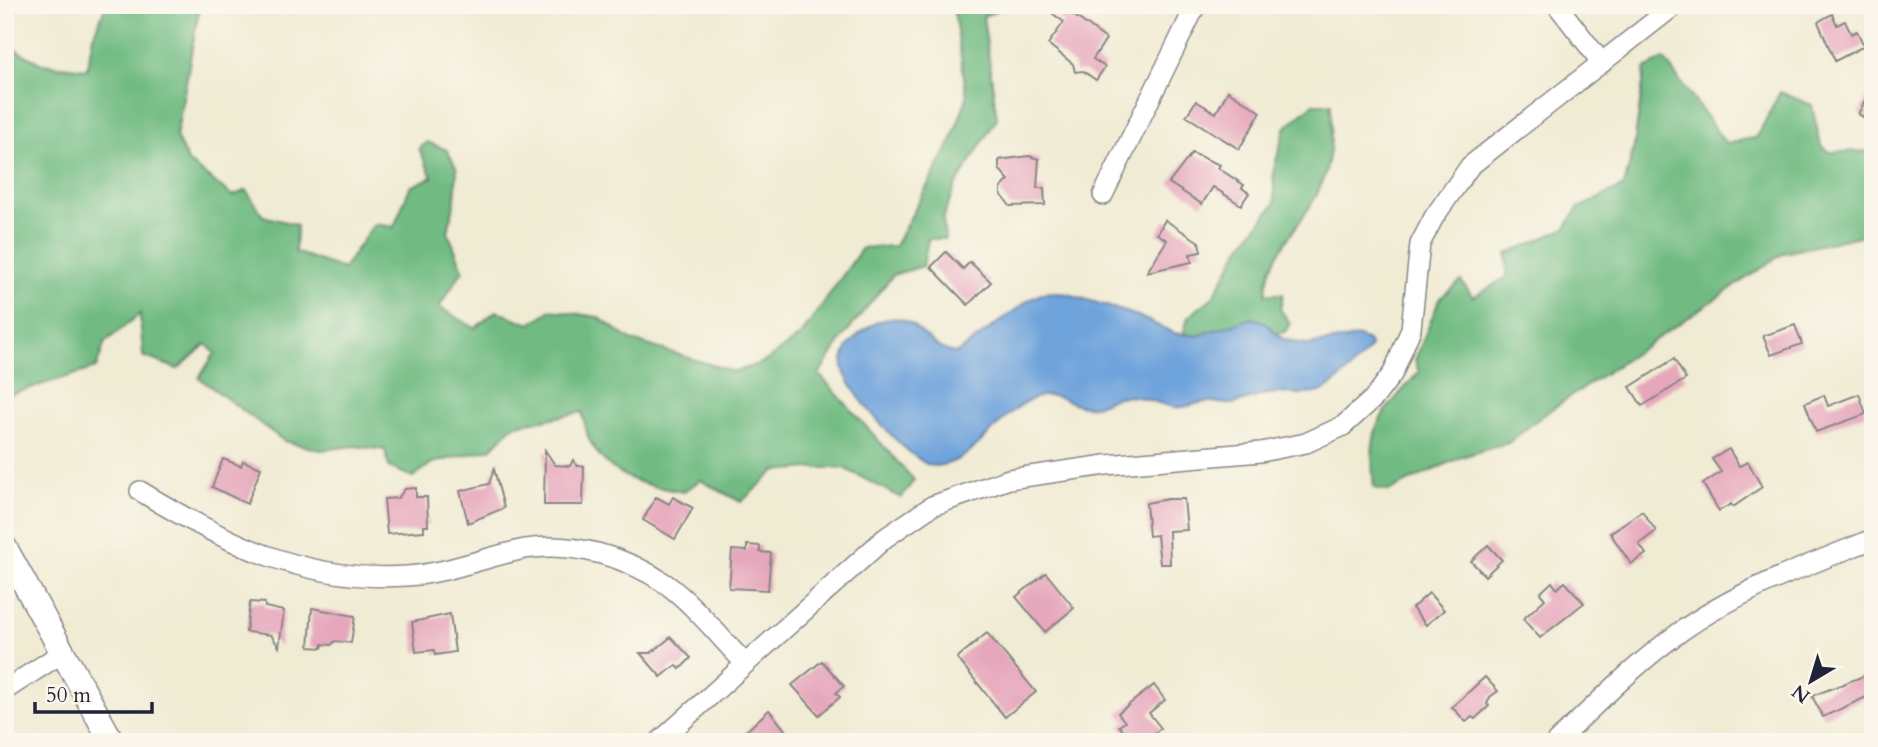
<svg xmlns="http://www.w3.org/2000/svg" width="1878" height="747" viewBox="0 0 1878 747" font-family="Cardo,serif">
<rect width="100%" height="100%" fill="#fbf7ec"/>
<filter id="ink" filterUnits="userSpaceOnUse"><feTurbulence type="fractalNoise" baseFrequency=".0143" numOctaves="2"/><feDisplacementMap in="SourceGraphic" scale="14" xChannelSelector="R" yChannelSelector="G"/><feConvolveMatrix kernelMatrix="1 2 1 2 8 2 1 2 1" color-interpolation-filters="sRGB"/></filter>
<filter id="wash" filterUnits="userSpaceOnUse"><feTurbulence type="fractalNoise" baseFrequency=".00686" numOctaves="4" result="noise"/><feDisplacementMap in="SourceGraphic" scale="28" xChannelSelector="R" yChannelSelector="G"/><feGaussianBlur stdDeviation="1.57" result="paint"/><feColorMatrix in="noise" values="0 0 0 0 0 0 0 0 0 0 0 0 0 0 0 0 0 1.4 0 .05"/><feComposite in="paint" operator="in"/></filter>
<g filter="url(#wash)">
<rect width="100%" height="100%" fill="#f0ebd3"/>
<g fill="#71bb82" stroke="#4a6e5e" stroke-width="2">
<path d="M106,5H200L176,137L188,162L233,196L246,190L263,216L297,225L295,252L343,269L374,224L394,227L410,187L432,177L419,148L427,142L447,150L457,169L455,199L448,232L463,270L439,307L475,328L496,311L530,324L551,310L598,317L631,340L735,372L764,362L801,335L862,248L895,246L951,142L967,97L953,5H994L995,12L983,16L997,118L955,187L943,218L945,239H928L923,266L893,275L846,333L819,374L914,480L901,498L844,468H810L775,471L741,502L700,480L684,492C647,486 612,480 591,443C586,435 585,422 582,412L513,426L491,449L432,463L413,477L389,467L385,450L355,446L321,450L284,441L199,378L215,353L206,344L178,369L143,356L140,314L105,342L96,368L5,396V44L42,64L87,69L93,36Z"/>
<path d="M1664,59L1726,144L1757,137L1780,92L1812,105L1821,146L1829,152L1873,151V233L1784,253L1546,413L1508,443L1461,457L1389,491L1374,488C1368,423 1377,419 1419,372L1415,360L1440,298L1461,281L1473,297L1507,277V254L1566,228L1577,209L1624,186L1634,146L1645,69Z"/>
<path d="M1313,104H1331C1332,136 1332,164 1317,194C1301,226 1266,257 1266,294H1283L1280,309L1290,323L1285,332L1276,333L1264,322L1253,318L1197,336L1183,334L1188,317L1213,297L1240,248L1275,203L1273,172L1285,128Z"/>
</g>
<path fill="#6ea3db" stroke="#48628b" stroke-width="2" d="M1046,292L1069,294L1138,316L1174,333L1197,336L1253,318L1264,322L1283,339L1308,345L1359,337L1368,341L1371,347C1361,359 1334,387 1320,392C1304,397 1284,391 1267,394C1255,396 1244,402 1232,404C1223,405 1214,401 1205,402C1195,403 1186,409 1174,407C1155,404 1139,393 1118,397C1109,398 1102,405 1093,406C1075,409 1060,392 1042,396C1001,404 977,466 934,466C912,465 845,388 843,367C841,347 859,332 876,323C914,303 924,351 957,353L1030,299Z"/>
<g id="blocks">
<g fill="#e6a6bb">
<polygon points="1047,5 1060,5 1106,39 1093,59 1105,67 1096,80 1083,71 1075,72 1073,64 1048,44 1064,22 1045,8"/>
<polygon points="1832,14 1837,25 1845,21 1851,34 1857,31 1864,46 1835,61 1818,22"/>
<polygon points="1873,86 1873,122 1858,114"/>
<polygon points="1228,91 1261,112 1239,149 1186,116 1196,101 1216,113"/>
<polygon points="1192,153 1220,165 1218,168 1244,185 1242,188 1249,193 1241,205 1213,187 1202,204 1169,183"/>
<polygon points="1029,156 1039,159 1037,188 1044,188 1045,205 1010,206 1001,194 1001,188 1009,180 999,169 999,160"/>
<polygon points="1165,220 1199,242 1201,252 1190,254 1192,262 1147,272 1167,240 1157,234"/>
<polygon points="946,252 963,269 970,262 991,282 968,305 931,267"/>
<polygon points="1795,325 1802,344 1771,355 1763,336"/>
<polygon points="1674,359 1686,379 1642,406 1630,387"/>
<polygon points="1859,394 1866,414 1816,432 1805,403 1824,395 1828,406"/>
<polygon points="1729,449 1739,466 1748,462 1762,487 1733,507 1731,504 1719,511 1703,484 1721,472 1712,459"/>
<polygon points="545,450 555,465 570,466 573,460 577,466 584,466 583,505 544,505"/>
<polygon points="223,459 241,466 243,461 261,468 247,504 212,487"/>
<polygon points="494,469 504,508 468,523 460,491 489,484"/>
<polygon points="416,488 416,497 427,497 428,526 424,526 424,531 387,534 384,499 398,498 405,489"/>
<polygon points="656,497 669,504 673,497 693,508 675,539 643,520"/>
<polygon points="1168,499 1184,499 1187,530 1169,531 1170,564 1160,564 1157,535 1149,536 1146,503"/>
<polygon points="1642,511 1656,531 1639,544 1646,554 1631,564 1610,533"/>
<polygon points="747,545 760,546 760,552 771,553 768,590 729,588 732,550 747,551"/>
<polygon points="1488,545 1502,560 1485,576 1471,561"/>
<polygon points="1046,573 1074,608 1045,632 1016,597"/>
<polygon points="1552,582 1557,589 1565,582 1584,603 1540,638 1523,619 1545,599 1540,593"/>
<polygon points="1429,593 1444,610 1426,625 1412,608"/>
<polygon points="250,602 265,603 265,607 284,611 279,647 271,635 246,632"/>
<polygon points="312,608 355,616 351,643 335,641 331,645 323,644 322,648 309,647"/>
<polygon points="450,614 455,652 435,655 434,650 416,652 412,622"/>
<polygon points="987,633 1036,692 1005,717 957,658"/>
<polygon points="671,637 691,658 680,669 676,665 661,677 640,653 651,653"/>
<polygon points="822,661 844,686 836,693 840,697 819,715 792,685"/>
<polygon points="1866,675 1873,694 1823,717 1812,696"/>
<polygon points="1485,677 1498,691 1490,697 1487,704 1489,706 1475,719 1472,717 1466,722 1452,707"/>
<polygon points="1154,685 1165,700 1149,713 1161,728 1143,742 1132,742 1119,726 1125,722 1118,713"/>
<polygon points="769,710 795,742 748,742 742,735"/>
</g>
</g>
</g>
<g filter="url(#ink)">
<use href="#blocks" fill-opacity="0" stroke="#898687" stroke-width="2"/>
<g fill="none" stroke-linecap="round" stroke-linejoin="round">
<defs>
<g id="minor">
<polyline points="1557,5 1602,63"/>
<polyline points="1103,195 1196,5"/>
<path d="M140,491C224,542 304,583 407,576C448,573 485,557 525,549C573,541 627,557 666,584C695,605 720,638 745,663"/>
<polyline points="5,690 62,653"/>
<polyline points="659,742 885,538 932,506 1009,479 1106,465 1261,452 1306,443 1343,426 1374,398 1393,373 1411,329 1420,244 1434,217 1470,166 1675,5"/>
<path d="M1556,742C1596,705 1635,664 1680,632C1737,591 1808,565 1873,539"/>
</g>
<polyline id="major" points="5,548 112,742"/>
</defs>
<use href="#minor" stroke="#898687" stroke-width="22"/>
<use href="#major" stroke="#898687" stroke-width="27"/>
<use href="#minor" stroke="#fff" stroke-width="19"/>
<use href="#major" stroke="#fff" stroke-width="24"/>
</g>
</g>
<rect width="1878" height="747" fill="none" stroke="#fbf7ec" stroke-width="28"/>
<g transform="translate(1811 681) rotate(218)" stroke="#fbf7ec" stroke-width="5" paint-order="stroke">
<path d="M0-5L12 26L0 18L-12 26Z" fill="#22223b"/>
<text y="-10" font-size="19" font-weight="bold" text-anchor="middle" fill="#22223b">N</text>
</g>
<path d="M35 702v10h117v-10" fill="none" stroke="#22223b" stroke-width="3.5"/>
<text x="46" y="702" font-size="21" fill="#22223b" stroke="#fbf7ec" stroke-width="5" paint-order="stroke">50 m</text>
</svg>
